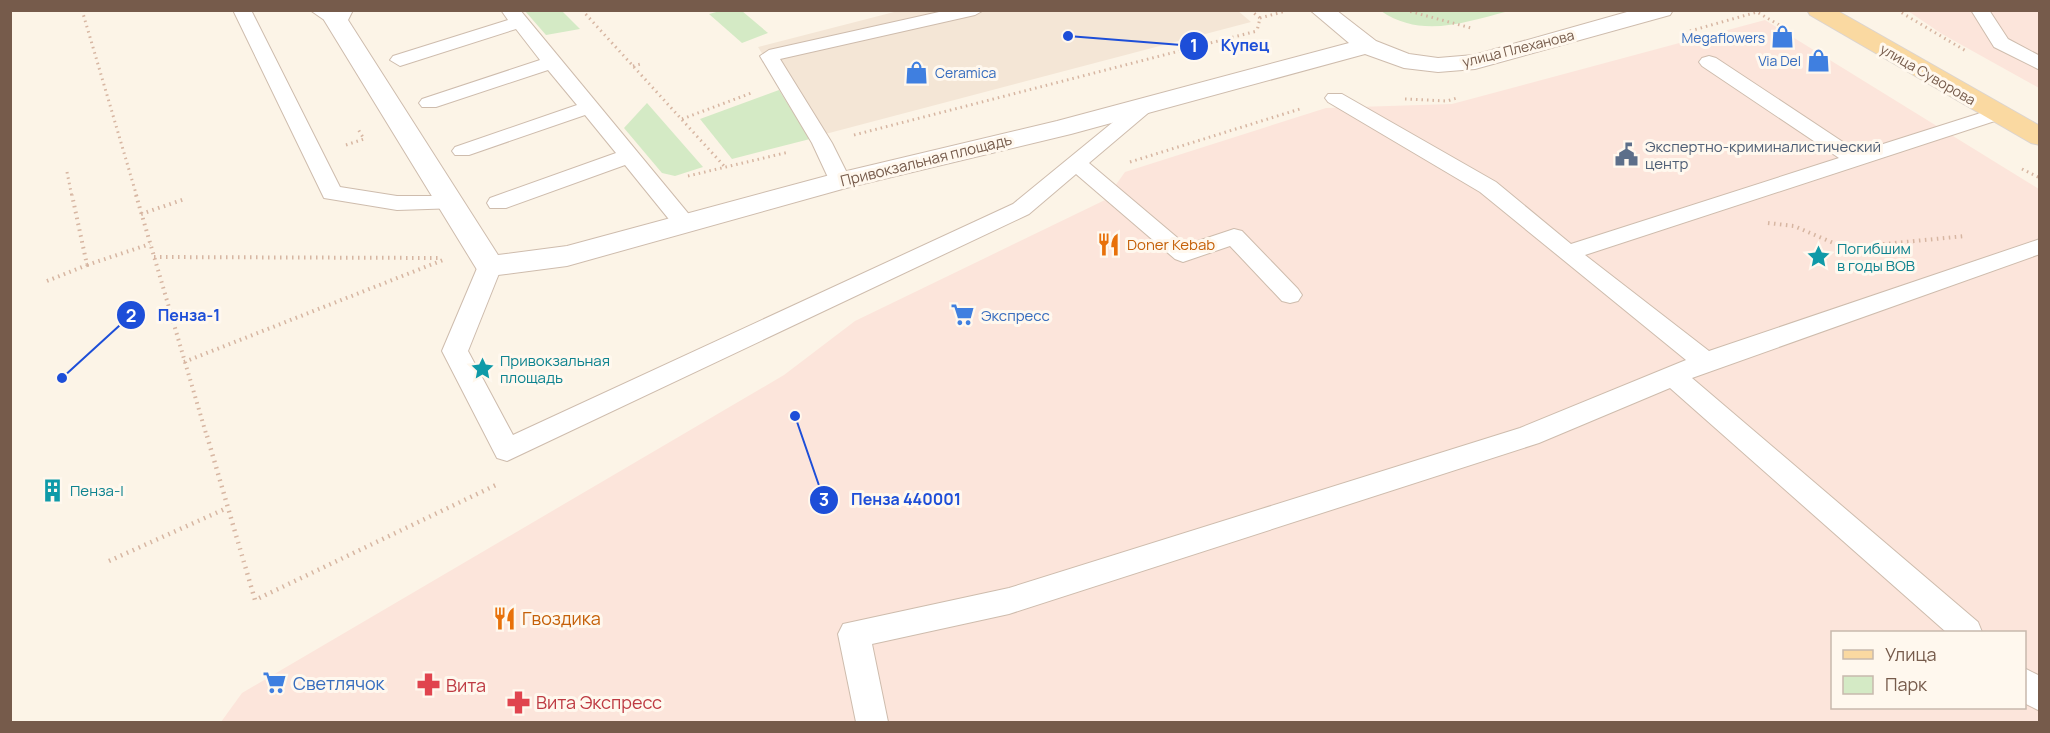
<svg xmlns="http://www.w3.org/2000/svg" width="2050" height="733" viewBox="0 0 2050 733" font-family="Manrope,sans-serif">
<rect width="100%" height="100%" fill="#fcf4e7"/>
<polygon fill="#f4e6d6" points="1237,10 1251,22 814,137 758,47 898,11"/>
<g fill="#fce5db" fill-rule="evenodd">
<polygon points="1908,11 2039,11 2039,88 1942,34"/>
<path d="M1765,20L2039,189V722H221L242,693L784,375L855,321L1105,200L1125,172L1326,108L1452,104ZM1832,632H2024V708H1832Z"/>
</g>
<g fill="#d4eac5">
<polygon points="525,11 562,11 580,29 546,35"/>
<polygon points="720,11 742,11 768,33 742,43 709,14"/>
<path d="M1381,11H1509C1465,22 1422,39 1381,11Z"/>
<polygon points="779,90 810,139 732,159 700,119"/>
<polygon points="647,103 703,167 675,176 662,173 624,128"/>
</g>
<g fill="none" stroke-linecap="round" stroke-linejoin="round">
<defs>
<g id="lane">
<polygon points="233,10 251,10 340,187 397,196 450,196 458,198 461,203 458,208 397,210 324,198"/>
<polygon points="310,10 333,10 345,20 342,24 330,24"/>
<polygon points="501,10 520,10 692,218 695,223 692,228 684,230 676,228 625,165 506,208 490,208 487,203 490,198 616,153 585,115 469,155 455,155 452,151 455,147 577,105 548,70 436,107 422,107 419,103 422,99 540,60 516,29 400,66 390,60 393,56 508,20"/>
<polygon points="948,10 984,10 975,15 780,59 832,143 851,181 848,186 832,186 812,143 760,56 769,50"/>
<polygon points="1971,10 1989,10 2008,39 2040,56 2040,70 1994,47"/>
<polygon points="1709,56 1716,58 1858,152 1990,110 2004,110 2007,114 2004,118 1585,255 1709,351 2040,239 2040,254 1692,378 1978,622 1982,632 1946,632 1670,388 1539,443 1009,614 872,644 888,722 856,722 838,634 843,624 1009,588 1520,428 1686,360 1480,192 1328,102 1325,98 1328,94 1342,94 1496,182 1571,244 1839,158 1702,66 1699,62 1702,58"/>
<polygon points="1147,98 1154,100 1157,104 1154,108 1089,163 1186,245 1234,229 1242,231 1298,289 1302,295 1298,301 1290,303 1282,301 1230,246 1183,262 1175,259 1076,174 1029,214 507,461 497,458 442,351 478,266 482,260 490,258 498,260 502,266 468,351 513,435 1013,204 1140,100"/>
<polygon points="2024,668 2040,676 2040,711 2024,703"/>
</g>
<polygon id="street" points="330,10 353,10 348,20 498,255 567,246 830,175 1057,121 1349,43 1310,10 1336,10 1376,41 1409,54 1438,58 1474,55 1634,10 1673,10 1670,15 1475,69 1438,72 1404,68 1365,54 1071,134 846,188 567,266 490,276 479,273 324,20"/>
<polygon id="primary" points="1807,10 1836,10 2040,126 2040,145 2031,143 1810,15"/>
</defs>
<use href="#lane" stroke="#cebcad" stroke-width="2"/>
<use href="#street" stroke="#cebcad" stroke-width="2"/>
<use href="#primary" stroke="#dbd4d0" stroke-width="2"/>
<g stroke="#d7b6a2" stroke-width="3" stroke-dasharray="1.5 4" stroke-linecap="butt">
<polyline points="82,10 137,197"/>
<polyline points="582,10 725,167"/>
<polyline points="1250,10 1260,18 1257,31"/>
<polyline points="1405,10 1471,28"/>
<polyline points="1897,10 1966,51"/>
<polyline points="1260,18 1286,11"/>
<polyline points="1690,31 1757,12 1791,32"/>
<polyline points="633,66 641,64"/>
<polyline points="1405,99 1447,101 1457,98"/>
<polyline points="682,119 754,92"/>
<polyline points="854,135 1257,31"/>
<polyline points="346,145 364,139 358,129"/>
<polyline points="1130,162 1303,108"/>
<polyline points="2022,169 2040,178"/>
<polyline points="67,172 72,197"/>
<polyline points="688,176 789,152"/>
</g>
<g stroke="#d7b6a2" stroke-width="4" stroke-dasharray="1.5 4.5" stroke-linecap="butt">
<polyline points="136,195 207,437"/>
<polyline points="141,214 185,199"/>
<polyline points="1768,223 1794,226 1845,248 1965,236"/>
<polyline points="154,257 440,258"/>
<polyline points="87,265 150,244"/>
<polyline points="47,281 87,265 72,195"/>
<polyline points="184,362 443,260"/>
</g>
<g stroke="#d7b6a2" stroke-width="4.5" stroke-dasharray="1.5 5" stroke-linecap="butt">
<polyline points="207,436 255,600 496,485"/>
<polyline points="109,561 227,508"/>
</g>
<use href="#lane" fill="#fff" fill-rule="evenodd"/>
<use href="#street" fill="#fff" fill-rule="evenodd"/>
<use href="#primary" fill="#fad9a1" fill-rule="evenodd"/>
</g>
<defs>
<symbol id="shop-bare" viewBox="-9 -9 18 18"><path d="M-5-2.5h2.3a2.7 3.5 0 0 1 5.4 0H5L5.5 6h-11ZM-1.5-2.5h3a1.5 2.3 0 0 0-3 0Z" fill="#3f7fe0" stroke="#fff8ee" stroke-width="2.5" paint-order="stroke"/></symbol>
<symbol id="civic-bare" viewBox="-9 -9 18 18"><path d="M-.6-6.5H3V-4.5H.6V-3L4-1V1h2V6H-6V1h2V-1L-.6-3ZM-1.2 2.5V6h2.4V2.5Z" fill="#5c6f8a" stroke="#fff8ee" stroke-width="2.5" paint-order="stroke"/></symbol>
<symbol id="restaurant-bare" viewBox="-9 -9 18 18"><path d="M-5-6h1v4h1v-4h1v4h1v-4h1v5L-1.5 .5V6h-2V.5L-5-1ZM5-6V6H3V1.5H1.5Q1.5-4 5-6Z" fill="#e8710a" stroke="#fff8ee" stroke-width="2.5" paint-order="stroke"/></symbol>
<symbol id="sight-bare" viewBox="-9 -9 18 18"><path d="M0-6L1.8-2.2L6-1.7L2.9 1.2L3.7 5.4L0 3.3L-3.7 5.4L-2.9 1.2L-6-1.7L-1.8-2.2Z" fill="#0f9aa8" stroke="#fff8ee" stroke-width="2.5" paint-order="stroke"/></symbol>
<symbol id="supermarket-bare" viewBox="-9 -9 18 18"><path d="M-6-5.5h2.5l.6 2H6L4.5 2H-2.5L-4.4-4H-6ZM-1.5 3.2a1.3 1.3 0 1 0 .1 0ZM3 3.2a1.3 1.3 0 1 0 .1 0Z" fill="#3f7fe0" stroke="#fff8ee" stroke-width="2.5" paint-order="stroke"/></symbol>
<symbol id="building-bare" viewBox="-9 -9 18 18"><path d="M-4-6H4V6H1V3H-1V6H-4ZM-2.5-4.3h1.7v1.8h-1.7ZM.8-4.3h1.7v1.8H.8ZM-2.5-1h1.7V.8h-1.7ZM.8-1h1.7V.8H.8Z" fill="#0f9aa8" stroke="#fff8ee" stroke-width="2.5" paint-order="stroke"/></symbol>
<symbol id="pharmacy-bare" viewBox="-9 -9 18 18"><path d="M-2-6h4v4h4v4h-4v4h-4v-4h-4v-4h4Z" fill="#e0444e" stroke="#fff8ee" stroke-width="2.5" paint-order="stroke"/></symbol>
</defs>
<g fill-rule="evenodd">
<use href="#shop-bare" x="1766" y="20" width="33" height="33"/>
<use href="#shop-bare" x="1802" y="44" width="33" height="33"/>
<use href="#shop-bare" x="900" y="56" width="33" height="33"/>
<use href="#civic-bare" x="1610" y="138" width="33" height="33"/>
<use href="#restaurant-bare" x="1092" y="228" width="33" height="33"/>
<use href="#sight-bare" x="1802" y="240" width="33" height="33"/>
<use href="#supermarket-bare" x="946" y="298" width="33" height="33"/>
<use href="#sight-bare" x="466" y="352" width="33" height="33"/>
<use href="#building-bare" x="36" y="474" width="33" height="33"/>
<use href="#restaurant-bare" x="488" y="602" width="33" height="33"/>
<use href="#supermarket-bare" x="258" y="666" width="33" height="33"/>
<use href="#pharmacy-bare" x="412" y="668" width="33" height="33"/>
<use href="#pharmacy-bare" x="502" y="686" width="33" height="33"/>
</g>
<g text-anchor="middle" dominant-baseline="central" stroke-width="6" stroke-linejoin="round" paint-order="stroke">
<g font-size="14" fill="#366cbe" stroke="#fff8ee" text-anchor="end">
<text x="1765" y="37">Megaflowers</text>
<text x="1801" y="60">Via Del</text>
<text x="935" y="72" text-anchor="start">Ceramica</text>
</g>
<g font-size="14" fill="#765b4b" stroke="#fff8ee">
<text transform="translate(1518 48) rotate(-14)">улица Плеханова</text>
<text transform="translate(1928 74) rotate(30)">улица Суворова</text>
</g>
<g font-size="15" fill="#4e5e75" stroke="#fff8ee" text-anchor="start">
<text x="1645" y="146">Экспертно-криминалистический<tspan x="1645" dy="17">центр</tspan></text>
</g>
<g font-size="15" fill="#765b4b" stroke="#fff8ee">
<text transform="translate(926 160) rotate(-14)">Привокзальная площадь</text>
</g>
<g font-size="15" fill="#c56008" stroke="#fff8ee" text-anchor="start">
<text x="1127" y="244">Doner Kebab</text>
</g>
<g font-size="15" fill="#0d838f" stroke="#fff8ee" text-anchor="start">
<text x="1837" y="248">Погибшим<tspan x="1837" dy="17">в годы ВОВ</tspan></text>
<text x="500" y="360">Привокзальная<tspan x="500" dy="17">площадь</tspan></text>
<text x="70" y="490">Пенза-I</text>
</g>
<g font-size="15" fill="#366cbe" stroke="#fff8ee" text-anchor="start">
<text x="981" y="315">Экспресс</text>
</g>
<g font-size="18" fill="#c56008" stroke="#fff8ee" text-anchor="start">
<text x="522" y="618">Гвоздика</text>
</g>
<g font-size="18" fill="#366cbe" stroke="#fff8ee" text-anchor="start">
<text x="293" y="683">Светлячок</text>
</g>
<g font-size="18" fill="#be3a42" stroke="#fff8ee" text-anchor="start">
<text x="446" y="685">Вита</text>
<text x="536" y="702">Вита Экспресс</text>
</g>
</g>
<path fill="none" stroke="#1d4ed8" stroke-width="2" d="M1068 36L1194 46M62 378L131 315M795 416L824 500"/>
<g fill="#1d4ed8" stroke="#fff8ee" stroke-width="2">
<circle cx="1068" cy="36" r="6"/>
<circle cx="62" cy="378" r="6"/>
<circle cx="795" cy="416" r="6"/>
<circle cx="1194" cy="46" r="15"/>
<circle cx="131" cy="315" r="15"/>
<circle cx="824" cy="500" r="15"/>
</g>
<g font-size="18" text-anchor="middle" font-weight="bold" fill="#fff">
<text x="1194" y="52">1</text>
<text x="131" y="322">2</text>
<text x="824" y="506">3</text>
</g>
<g font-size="16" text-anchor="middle" font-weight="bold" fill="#1d4ed8" stroke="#fff8ee" stroke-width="6" stroke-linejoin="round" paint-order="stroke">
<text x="1245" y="51">Купец</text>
<text x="189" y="321">Пенза-1</text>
<text x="906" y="505">Пенза 440001</text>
</g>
<rect width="2050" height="733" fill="none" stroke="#765b4b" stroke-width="24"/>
<rect x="1831" y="631" width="195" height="78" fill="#fff8ee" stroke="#c8b9ad" stroke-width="1.5"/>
<rect x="1843" y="650" width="30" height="9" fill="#fad9a1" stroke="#c8b9ad" stroke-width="1.5"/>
<text x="1885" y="661" font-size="18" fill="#765b4b">Улица</text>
<rect x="1843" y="676" width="30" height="18" fill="#d4eac5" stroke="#c8b9ad" stroke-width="1.5"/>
<text x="1885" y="691" font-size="18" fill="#765b4b">Парк</text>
</svg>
